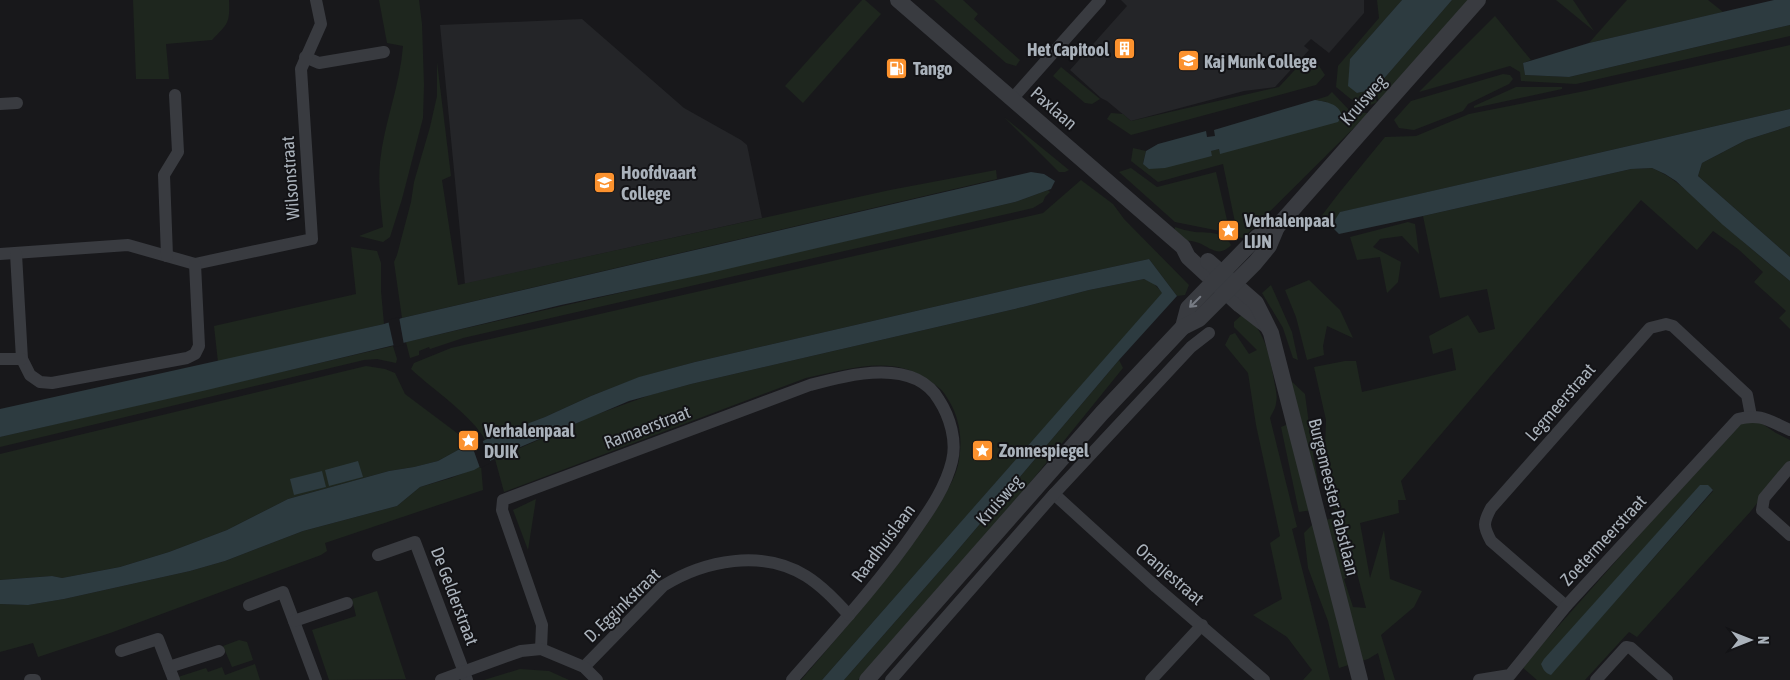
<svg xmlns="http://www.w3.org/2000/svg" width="1790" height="680" viewBox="0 0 1790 680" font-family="'Asap Condensed',sans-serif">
<rect width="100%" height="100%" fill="#18181b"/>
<g fill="#242528">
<polygon points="1121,0 1364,0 1364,13 1329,53 1311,39 1304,46 1309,50 1275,87 1244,91 1131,121 1107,101 1101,98 1070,70 1127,6"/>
<polygon points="582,19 684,108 741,140 747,145 762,218 465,284 440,25"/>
</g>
<g fill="#1e261e" fill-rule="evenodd">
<path d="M133,0H229C230,24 228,23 212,40L166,44L169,79H136Z"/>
<path d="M379,0H419L422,24L424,85L423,118L402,199L390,237L383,242L359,236L383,227C381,206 378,184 380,162C384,123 400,86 403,46L387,43Z"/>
<polygon points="862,0 865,0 881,14 803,103 785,86"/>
<polygon points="934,0 963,0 978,14 974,19 1020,60 1016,66 1006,63"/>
<path d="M1377,0H1402L1350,59L1357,93L1372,89L1377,102C1361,112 1348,96 1336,87L1338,66L1379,18Z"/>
<polygon points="1452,0 1469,0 1379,102 1375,89"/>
<polygon points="1556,0 1573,0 1594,31"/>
<polygon points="1627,0 1708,0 1723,12 1589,43"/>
<polygon points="1495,16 1531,60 1523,63 1525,75 1569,77 1790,25 1790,36 1576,84 1521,81 1520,72 1510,66 1419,92"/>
<polygon points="1790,45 1790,109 1341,212 1333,223 1313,227 1339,193 1385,137 1416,136 1469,114 1585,91"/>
<polygon points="1305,59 1317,63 1325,75 1316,85 1131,135 1107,119 1111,113 1123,114 1131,121 1279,87"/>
<polygon points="437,62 451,176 442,180 458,285 890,190 996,170 997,179 402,318 394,262 397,255 411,202 414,182 430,127 437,96"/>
<polygon points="1061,67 1100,99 1092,104 1085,103 1053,76"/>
<polygon points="1503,74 1510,75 1513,79 1509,84 1468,104 1463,111 1414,130 1399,128 1394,120 1411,101"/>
<polygon points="1516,87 1562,87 1562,89 1474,108 1474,106"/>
<polygon points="1332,92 1351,112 1368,113 1367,115 1243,238 1238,237 1223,164 1158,182 1131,161 1133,148 1146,151 1143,164 1212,156 1210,151 1219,149 1220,153 1327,102 1315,100 1328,96"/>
<polygon points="1004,117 1069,170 1065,172 1059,172"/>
<polygon points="1790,126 1790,257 1698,176 1702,163 1746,140"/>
<polygon points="1131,168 1157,187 1216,172 1230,233 1175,222 1119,172"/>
<path d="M1652,168C1680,180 1700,203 1722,223C1744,243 1767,262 1790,281V329L1779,318L1786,311L1754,282L1763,272L1738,249L1713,231L1697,250L1641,200L1401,481L1406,500H1398L1399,513L1360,523L1370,578L1384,530L1390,579L1422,591L1414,607L1381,635L1395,680H1385L1378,653L1368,659L1339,668L1328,621L1308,568L1304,533L1316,521L1337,518L1335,510L1325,501L1336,493L1325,446L1326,420L1314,367L1345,361H1356L1362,392L1456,370L1452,348L1433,354L1429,336L1468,315L1479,333L1495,329L1487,289L1440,298L1423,216L1631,169ZM1357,573L1366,608L1353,607L1344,579Z"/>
<path d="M1081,180L1113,204L1124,219L1189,285L1185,295L1177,296L1149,259L1020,287L695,362L640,377L591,396L545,417L485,440C474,417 431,388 411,369L414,363L451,348L1043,213Z"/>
<polygon points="1048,190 1050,192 1045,197 1043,202 1033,208 463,338 430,349 429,347 419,351 419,355 410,358 406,342 1015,202"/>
<polygon points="1408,222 1415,224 1419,254 1402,236 1380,239 1373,247 1401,262 1398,282 1387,293 1380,257 1357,260 1350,237"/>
<path d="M1175,227C1181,229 1188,231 1195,232C1209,233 1224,231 1231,245C1219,258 1211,248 1199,243C1186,238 1186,245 1174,233Z"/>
<polygon points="351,247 377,251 381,263 381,291 384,324 218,362 214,326 356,294"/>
<path d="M1144,279L1152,282L1163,293L822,680H801C833,643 865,605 895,567C912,545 929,523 943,498C949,487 957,474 959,460C963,437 959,415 946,396C942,389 936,385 929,381C893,353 846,370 806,378L504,492L495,459L595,415L650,395L691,384L1023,307L1089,290Z"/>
<polygon points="1309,280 1340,310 1353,338 1327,326 1323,346 1324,355 1307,360 1296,317 1285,290"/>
<polygon points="1271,285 1292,332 1298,360 1293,358 1283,328 1262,293"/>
<path d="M1244,313C1265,332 1269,352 1274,380C1275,387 1278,396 1276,403C1276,408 1272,413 1270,418L1297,527L1292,529L1330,680H1303L1312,670L1287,637L1253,615L1282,599L1270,543L1280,536L1256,425L1248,373L1225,345L1230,335L1235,333L1249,354L1257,350L1234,327V322Z"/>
<polygon points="393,346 397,359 396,363 377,359 364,360 0,447 0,437"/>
<polygon points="1119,360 1123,368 1025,489 858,680 844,680 951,558"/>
<polygon points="366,366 385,369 395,373 405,394 461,436 467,445 438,461 414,467 389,471 288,499 227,530 169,552 120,567 62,578 52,576 0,580 0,454"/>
<polygon points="1290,380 1305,394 1312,447 1322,505 1312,510 1299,512 1281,427 1286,425"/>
<path d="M1742,423H1761L1776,433L1790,440V461L1751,511L1637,637L1629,632L1585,680H1537L1522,667L1648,525ZM1712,488L1713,491L1551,674H1548Z"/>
<polygon points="481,466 483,490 325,543 327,551 321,555 113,632 38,657 33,643 0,652 0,604 28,605 64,599 190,571 225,561 303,531 397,506 420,487 451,478"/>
<polygon points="536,499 528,550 513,510"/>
<polygon points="377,591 406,679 329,680 312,630 356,616 352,599"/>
<polygon points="239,640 247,642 253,660 232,667 223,646"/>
<polygon points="255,664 260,680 180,680 178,677 206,668 208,672 222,667 225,675"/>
<polygon points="520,669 549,671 569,680 484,680"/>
</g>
<g fill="#2d3b40">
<polygon points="1402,0 1452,0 1375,89 1357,93 1348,86 1350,59"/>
<polygon points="1774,0 1790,0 1790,25 1569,77 1525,75 1523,63 1589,43"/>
<path d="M1315,100C1326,102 1339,103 1342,116L1338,122L1220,154L1219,149L1211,151L1212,156L1165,168L1149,169L1143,164L1146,151L1158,144L1206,131L1207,137L1215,136L1214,130Z"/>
<polygon points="1790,109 1790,126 1746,140 1702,163 1698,176 1790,257 1790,281 1723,225 1676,181 1665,174 1652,168 1631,169 1423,216 1339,234 1334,229 1333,223 1340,212"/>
<polygon points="1031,172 1044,174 1055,181 1051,189 1015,202 706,274 561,305 207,390 0,437 0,409 384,324 402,318"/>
<polygon points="1149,259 1177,296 1119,360 951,558 844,680 822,680 1162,293 1157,286 1144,279 1089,290 1023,307 691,384 629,401 499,456 474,470 420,487 397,506 303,531 225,561 190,571 64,599 28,605 0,604 0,580 52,576 62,578 120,567 169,552 227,530 288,499 389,471 414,467 438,461 467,445 473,446 489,438 545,417 591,396 639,377 695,362 1020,287"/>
<polygon points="358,461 363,477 329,486 325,470"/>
<polygon points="322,471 326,487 294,495 290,479"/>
<path d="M1700,485H1708L1713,490L1551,675C1545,673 1543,669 1541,664L1544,659Z"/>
</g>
<g fill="#18181b">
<polygon points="399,317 404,345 394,347 388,320"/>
<polygon points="482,439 491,463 480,468 471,443"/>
</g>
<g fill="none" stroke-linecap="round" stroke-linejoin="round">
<g stroke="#393b40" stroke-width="12">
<polyline points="305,57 319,63 384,52"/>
<polyline points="1013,98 1100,0"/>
<polyline points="0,104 17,103"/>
<polyline points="0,254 128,245 195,264 312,239 301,69 321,24 316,0"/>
<polyline points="16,254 22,359 30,375 40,382 52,383 187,358 195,354 199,346 195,264"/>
<polyline points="167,256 164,175 178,152 175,95"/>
<polyline points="0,359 22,359"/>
<polyline points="1790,467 1764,498 1762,510 1790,535"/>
<polyline points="1054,494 1156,587 1264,680"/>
<polyline points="378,555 415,542 467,680"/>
<polyline points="249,605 283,592 316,680"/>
<path d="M1566,606L1491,541C1483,526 1483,523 1491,508L1650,328L1666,324L1673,326L1747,395L1751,416"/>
<polyline points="294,621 347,603"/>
<path d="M541,649L542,625L502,510L503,500L810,385C848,375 914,357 939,400C950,417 957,441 952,461C946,486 931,508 917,528C880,582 835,631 792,680"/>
<polyline points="121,651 158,639 174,680"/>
<polyline points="169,667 219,651"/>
<path d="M584,667L663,586C705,560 762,549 806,576C822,586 836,601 849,615"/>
<polyline points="30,680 35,680"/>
<polyline points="441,680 521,651 541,649 584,667 597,680"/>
<polyline points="891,680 1054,494 1191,347 1209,333"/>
<polyline points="1151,680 1202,625"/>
<path d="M1479,680L1510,675L1566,606L1738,419C1761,413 1769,421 1790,430"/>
<polyline points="1596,680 1626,647 1631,648 1667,680"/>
</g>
<g stroke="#393b40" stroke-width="16">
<polyline points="898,0 1183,247 1188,257 1240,305 1266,325"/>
<polyline points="1208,261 1256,303 1271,333 1360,680"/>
<polyline points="1183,327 1188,308 1257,237 1277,227 1285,218 1478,0"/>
<polyline points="867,680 1102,413 1183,327 1199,319 1255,263 1269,246 1277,227"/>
</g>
</g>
<defs><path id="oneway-shaft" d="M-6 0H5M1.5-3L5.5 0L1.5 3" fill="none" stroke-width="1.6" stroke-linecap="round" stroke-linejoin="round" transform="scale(1.25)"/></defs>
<use stroke="#777c84" href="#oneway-shaft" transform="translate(1195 302) rotate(135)"/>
<defs>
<symbol id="building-square" viewBox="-11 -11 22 22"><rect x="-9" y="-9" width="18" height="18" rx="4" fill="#fc922e" stroke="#131316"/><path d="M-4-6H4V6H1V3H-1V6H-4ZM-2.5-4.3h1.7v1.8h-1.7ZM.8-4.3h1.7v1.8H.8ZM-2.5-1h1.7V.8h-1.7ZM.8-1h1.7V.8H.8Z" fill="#fff"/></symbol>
<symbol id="school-square" viewBox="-11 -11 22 22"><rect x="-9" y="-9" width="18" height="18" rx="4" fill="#fc922e" stroke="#131316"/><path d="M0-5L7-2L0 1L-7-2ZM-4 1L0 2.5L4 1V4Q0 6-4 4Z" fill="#fff"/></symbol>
<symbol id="fuel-square" viewBox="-11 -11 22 22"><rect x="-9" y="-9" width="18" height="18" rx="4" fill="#fc922e" stroke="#131316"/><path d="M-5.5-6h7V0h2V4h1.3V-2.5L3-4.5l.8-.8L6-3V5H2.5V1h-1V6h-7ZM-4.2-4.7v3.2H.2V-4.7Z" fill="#fff"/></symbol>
<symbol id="university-square" viewBox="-11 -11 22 22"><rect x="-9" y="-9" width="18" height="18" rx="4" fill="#fc922e" stroke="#131316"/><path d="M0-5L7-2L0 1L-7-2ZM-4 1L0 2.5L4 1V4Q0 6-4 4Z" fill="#fff"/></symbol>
<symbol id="sight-square" viewBox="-11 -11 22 22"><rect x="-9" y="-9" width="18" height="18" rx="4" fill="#fc922e" stroke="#131316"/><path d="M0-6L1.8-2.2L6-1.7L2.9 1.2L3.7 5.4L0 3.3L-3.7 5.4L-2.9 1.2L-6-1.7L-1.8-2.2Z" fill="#fff"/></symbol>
</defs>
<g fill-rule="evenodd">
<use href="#building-square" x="1112" y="36" width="25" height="25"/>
<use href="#school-square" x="1176" y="48" width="25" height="25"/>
<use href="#fuel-square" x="884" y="56" width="25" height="25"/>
<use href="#university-square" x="592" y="170" width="25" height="25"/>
<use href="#sight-square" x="1216" y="218" width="25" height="25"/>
<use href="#sight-square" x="456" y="428" width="25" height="25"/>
<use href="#sight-square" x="970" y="438" width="25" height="25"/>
</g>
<g text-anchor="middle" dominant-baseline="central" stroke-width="4" stroke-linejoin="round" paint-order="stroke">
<g font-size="18" font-weight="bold" fill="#aab2bb" stroke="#131316" text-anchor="start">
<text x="1109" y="49" text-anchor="end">Het Capitool</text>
<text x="1204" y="61">Kaj Munk College</text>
<text x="913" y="68">Tango</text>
<text x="621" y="172">Hoofdvaart<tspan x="621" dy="21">College</tspan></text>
<text x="1244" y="220">Verhalenpaal<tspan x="1244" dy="21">LIJN</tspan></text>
<text x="484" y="430">Verhalenpaal<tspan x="484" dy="21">DUIK</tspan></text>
<text x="999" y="450">Zonnespiegel</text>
</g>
<g font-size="18" fill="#aab2bb" stroke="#131316">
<text transform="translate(1363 100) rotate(-49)">Kruisweg</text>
<text transform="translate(1054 108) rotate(41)">Paxlaan</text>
<text transform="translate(290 178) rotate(-94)">Wilsonstraat</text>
<text transform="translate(1560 402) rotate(-49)">Legmeerstraat</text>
<text transform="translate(647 427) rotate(-21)">Ramaerstraat</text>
<text transform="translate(1334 497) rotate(76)">Burgemeester Pabstlaan</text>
<text transform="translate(999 500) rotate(-49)">Kruisweg</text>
<text transform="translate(1603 540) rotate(-47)">Zoetermeerstraat</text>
<text transform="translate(883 543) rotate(-53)">Raadhuislaan</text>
<text transform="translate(1170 574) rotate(41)">Oranjestraat</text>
<text transform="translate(455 596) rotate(69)">De Gelderstraat</text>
<text transform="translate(622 605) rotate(-44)">D. Egginkstraat</text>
</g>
</g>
<g transform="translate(1750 640) rotate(90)" stroke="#131316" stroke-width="4" paint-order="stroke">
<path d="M0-4L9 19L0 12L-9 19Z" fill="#aab2bb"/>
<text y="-8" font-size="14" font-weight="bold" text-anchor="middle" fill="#aab2bb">N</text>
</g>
</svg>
